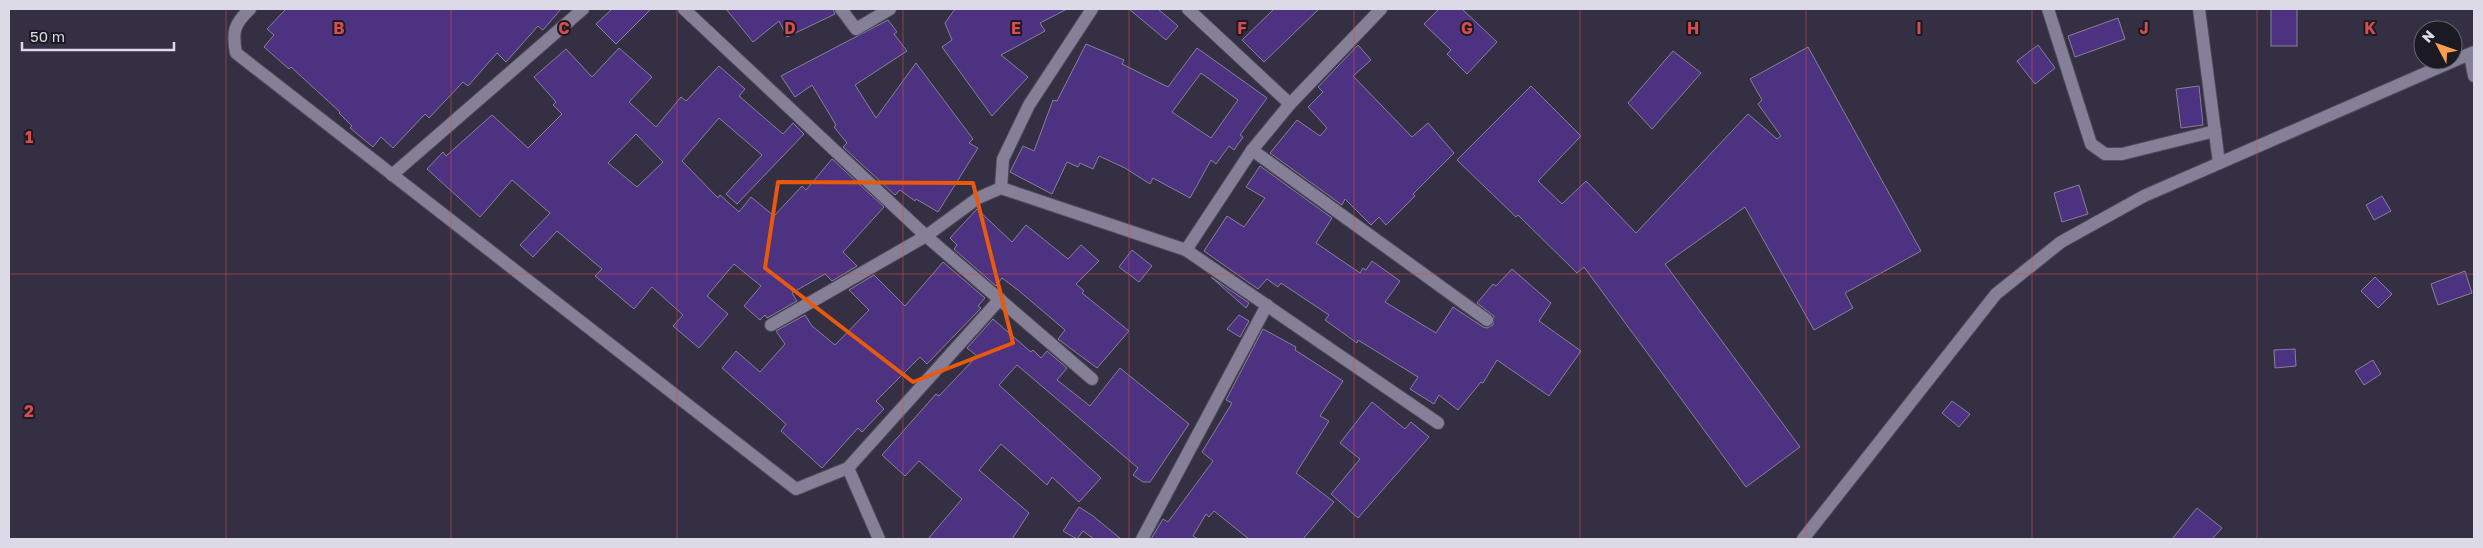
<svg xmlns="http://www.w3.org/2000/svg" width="2483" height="548" viewBox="0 0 2483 548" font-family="'Golos Text',sans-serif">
<rect width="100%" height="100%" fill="#342f42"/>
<g fill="#4c3280" stroke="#868198" fill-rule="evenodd">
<polygon points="286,9 561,9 543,30 538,26 506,62 497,53 468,86 463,82 429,118 425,114 393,148 381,137 373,147 350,128 352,126 339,113 340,112 291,67 289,69 264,47 274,35 267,29"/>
<polygon points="612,9 651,9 616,44 596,24"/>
<polygon points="726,9 833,9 835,14 787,37 779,21 753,42"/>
<polygon points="955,9 1067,9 1040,23 1045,31 1001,55 1028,77 992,116 942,47 952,40 945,23"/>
<polygon points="1129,9 1158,9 1178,26 1166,40"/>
<polygon points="1274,9 1319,9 1264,62 1242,40"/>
<polygon points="1439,9 1462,9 1497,42 1467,74 1447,54 1451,50 1424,24"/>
<rect x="2271" y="9" width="26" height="37"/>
<polygon points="2118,18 2125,39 2075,57 2068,36"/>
<polygon points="888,20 897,32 894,34 907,51 855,85 876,118 916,63 973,139 969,143 978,148 938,212 916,199 915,201 900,190 895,195 843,147 847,143 834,127 836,125 812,85 795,97 781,76"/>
<path d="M1086,44L1124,60L1122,64L1168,87L1197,48L1267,98L1240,135L1243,137L1234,150L1229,146L1216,164L1211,160L1190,198L1153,178L1150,184L1125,168L1099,156L1093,169L1080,163L1078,167L1067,162L1052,194L1010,172L1023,146L1034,151L1053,100L1057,101ZM1201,73L1238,100L1211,138L1172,112Z"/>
<polygon points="1358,45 1371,60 1353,76 1412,137 1428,123 1454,153 1413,194 1415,196 1386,225 1379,217 1371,225 1345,199 1342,205 1270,153 1297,120 1320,136 1327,128 1308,107 1323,92 1318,87"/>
<polygon points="2038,45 2055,68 2035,84 2017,61"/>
<polygon points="1808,47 1921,251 1845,293 1853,308 1814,330 1745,207 1665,264 1800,447 1746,487 1584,267 1577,273 1518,215 1516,217 1457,160 1531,86 1581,136 1538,181 1562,204 1586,181 1636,233 1748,114 1777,139 1781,136 1758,104 1762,100 1750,79"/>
<path d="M619,48L652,77L629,102L656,127L681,97L686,101L719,66L745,89L739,96L783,134L793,123L804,134L737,204L726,194L762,155L719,118L682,161L718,198L720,195L739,212L751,197L774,216L802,186L806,190L832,159L884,207L843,252L857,266L832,281L825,274L792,293L797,301L767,318L765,315L760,320L744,306L761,286L734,264L707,296L728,314L699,348L673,326L683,315L652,287L634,309L595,276L602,269L557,231L533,257L520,245L550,213L512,180L480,217L427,169L443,152L446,156L492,115L528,148L562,114L553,105L556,102L534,77L566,49L592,77ZM636,134L663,162L637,187L608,163Z"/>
<polygon points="1673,51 1701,73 1652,129 1628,103"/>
<polygon points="2199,86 2203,125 2181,128 2176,89"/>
<polygon points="1260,166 1332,218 1316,243 1360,273 1363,268 1366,270 1372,261 1400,281 1385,302 1436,333 1453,307 1483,327 1487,328 1493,325 1494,316 1477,303 1493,284 1496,286 1512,269 1551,303 1539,321 1581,351 1549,396 1497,360 1483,383 1481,382 1458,410 1439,395 1434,404 1410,389 1418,377 1358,340 1357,343 1325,320 1329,315 1281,283 1278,287 1267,279 1258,289 1204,251 1227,216 1244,227 1265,198 1246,187"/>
<polygon points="2079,185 2088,214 2062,222 2054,193"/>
<polygon points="2382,196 2391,211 2374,220 2366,205"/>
<polygon points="977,209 1012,242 1026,225 1068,259 1081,245 1099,261 1076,284 1084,291 1082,293 1129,331 1097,368 1058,339 1065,330 1018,290 1002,278 996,286 954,249 957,245 950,238"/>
<polygon points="1132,250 1152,266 1139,282 1119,267"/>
<polygon points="943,262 985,298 978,306 981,308 927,364 920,357 876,401 884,409 862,432 858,428 822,468 781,431 786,424 722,368 736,351 760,372 785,344 776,331 805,315 812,326 835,345 869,310 849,290 874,275 905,306"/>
<polygon points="2465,271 2472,293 2438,305 2431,284"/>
<polygon points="1211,277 1249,303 1246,308"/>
<polygon points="2375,277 2392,294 2378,308 2361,291"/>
<polygon points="1239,315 1249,321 1240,337 1227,329"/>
<polygon points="993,319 1031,352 1033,350 1041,358 1047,351 1067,368 1057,380 1090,406 1120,368 1189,424 1150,482 1143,482 1133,475 1138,468 1017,365 999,385 1101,478 1079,502 1052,477 1047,485 1001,444 979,470 1029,513 1012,539 928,539 962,499 919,461 905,476 882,455 936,394 939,396 977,356 967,348"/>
<polygon points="1263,329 1296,347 1295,350 1343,381 1320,416 1329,421 1296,473 1334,502 1303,539 1249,539 1214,511 1209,517 1206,514 1193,536 1198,539 1151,539 1163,519 1168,522 1213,461 1202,452 1232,403 1226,400"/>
<polygon points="2295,349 2296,366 2275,368 2274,350"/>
<polygon points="2373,360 2381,374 2364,385 2355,371"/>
<polygon points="1952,401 1970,414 1959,427 1942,413"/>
<polygon points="1372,402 1405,429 1411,422 1429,437 1358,518 1331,494 1360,459 1340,443"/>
<polygon points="1079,507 1093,516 1121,539 1094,539 1083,531 1077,539 1063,531"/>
<polygon points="2197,508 2222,528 2212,539 2172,539"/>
</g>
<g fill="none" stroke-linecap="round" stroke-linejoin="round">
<defs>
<g id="minor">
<path d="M250,9C234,24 232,32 236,53L796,489L848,468L1000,299"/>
<polyline points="684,9 926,236 1092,379"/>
<polyline points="841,9 856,29 890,9"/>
<polyline points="1188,9 1290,104"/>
<polyline points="2048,9 2091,144 2105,154 2122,154 2215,131"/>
<polyline points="2199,9 2219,163"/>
<polyline points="2470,55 2474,76"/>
<polyline points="1252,150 1487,320"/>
<polyline points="392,175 583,9"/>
<polyline points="1001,188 1003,159 1029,105 1092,9"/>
<polyline points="1186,250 1252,150 1290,104 1381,9"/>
<polyline points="771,325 926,236 978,198 1001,188 1186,250 1438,423"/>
<polyline points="848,468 879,539"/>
<polyline points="1142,539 1267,305"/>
<polyline points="1803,539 1996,294 2061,242 2144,196 2474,52"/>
</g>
</defs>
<use href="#minor" stroke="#4e4a5a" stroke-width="14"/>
<use href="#minor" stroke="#858097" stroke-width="12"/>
</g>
<path fill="none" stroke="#e8590c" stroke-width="4" stroke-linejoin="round" d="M778,182L973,183L1013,343L913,382L765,268Z"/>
<path fill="none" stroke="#d74c4e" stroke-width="1" stroke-opacity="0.55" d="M226,9V539M451,9V539M677,9V539M903,9V539M1129,9V539M1354,9V539M1580,9V539M1806,9V539M2032,9V539M2257,9V539M9,274H2474"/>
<g font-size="16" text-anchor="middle" font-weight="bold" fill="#d74c4e" stroke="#1b1922" stroke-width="4" stroke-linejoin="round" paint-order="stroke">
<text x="339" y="34">B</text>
<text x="564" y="34">C</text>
<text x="790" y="34">D</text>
<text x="1016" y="34">E</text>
<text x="1242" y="34">F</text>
<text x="1467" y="34">G</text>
<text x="1693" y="34">H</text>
<text x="1919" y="34">I</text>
<text x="2144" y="34">J</text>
<text x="2370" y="34">K</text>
<text x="29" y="143">1</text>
<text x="29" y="417">2</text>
</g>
<rect width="2483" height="548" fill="none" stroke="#dcdae6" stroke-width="20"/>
<g transform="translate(2438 45) rotate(311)"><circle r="24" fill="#1b1922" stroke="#686670"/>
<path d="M0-4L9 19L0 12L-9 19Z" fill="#f8a04b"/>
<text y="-8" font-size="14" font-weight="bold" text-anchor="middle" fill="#dcdae6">N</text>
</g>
<path d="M22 42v8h152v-8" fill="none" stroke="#dcdae6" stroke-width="2.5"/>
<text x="30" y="42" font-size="15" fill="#dcdae6" stroke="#1b1922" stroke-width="4" paint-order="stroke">50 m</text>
</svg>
